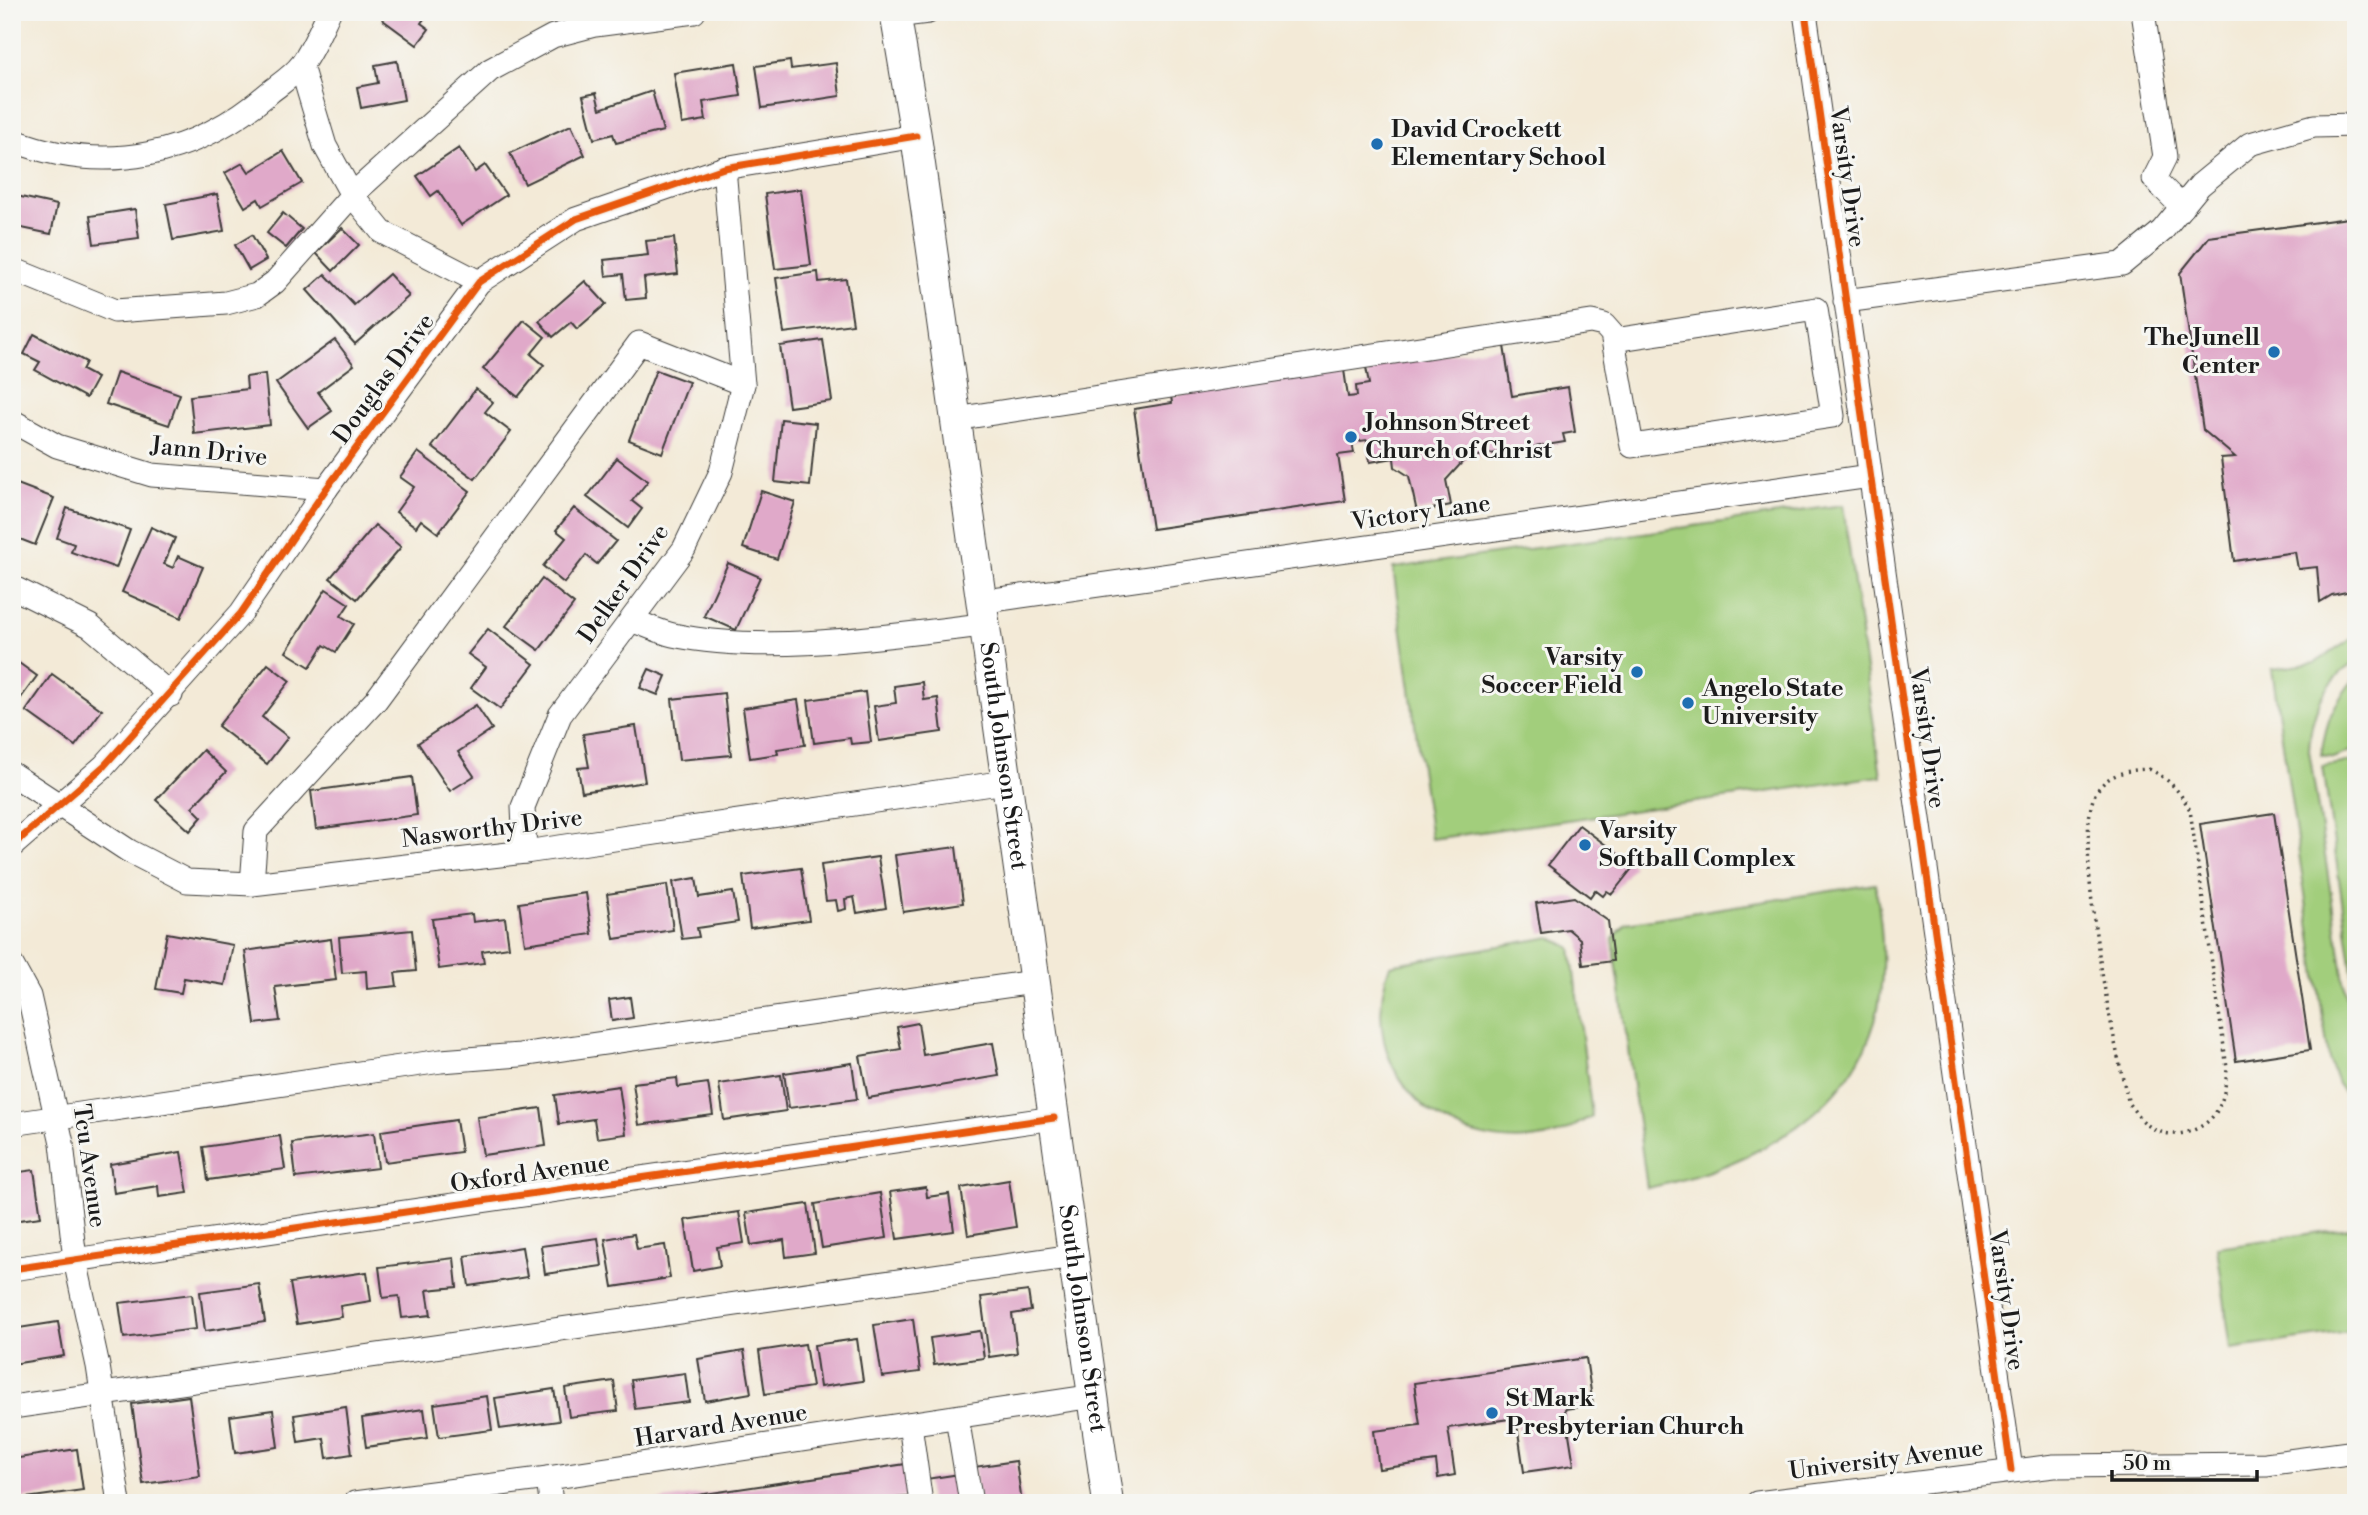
<svg xmlns="http://www.w3.org/2000/svg" width="2368" height="1515" viewBox="0 0 2368 1515" font-family="'Libre Bodoni',serif">
<rect width="100%" height="100%" fill="#f6f6f2"/>
<filter id="ink" filterUnits="userSpaceOnUse"><feTurbulence type="fractalNoise" baseFrequency=".0143" numOctaves="2"/><feDisplacementMap in="SourceGraphic" scale="14" xChannelSelector="R" yChannelSelector="G"/><feConvolveMatrix kernelMatrix="1 2 1 2 8 2 1 2 1" color-interpolation-filters="sRGB"/></filter>
<filter id="wash" filterUnits="userSpaceOnUse"><feTurbulence type="fractalNoise" baseFrequency=".00686" numOctaves="4" result="noise"/><feDisplacementMap in="SourceGraphic" scale="28" xChannelSelector="R" yChannelSelector="G"/><feGaussianBlur stdDeviation="1.57" result="paint"/><feColorMatrix in="noise" values="0 0 0 0 0 0 0 0 0 0 0 0 0 0 0 0 0 1.4 0 .05"/><feComposite in="paint" operator="in"/></filter>
<g filter="url(#wash)">
<rect width="100%" height="100%" fill="#f3ead7"/>
<g fill="#a2ce7b" stroke="#5f754c" stroke-width="2">
<polygon points="1843,505 1881,776 1431,839 1393,568"/>
<path d="M2356,636V662C2324,680 2310,715 2309,750L2356,1060V1108L2338,1084L2329,1059L2272,669L2315,663Z"/>
<path d="M2356,676V749L2333,758L2321,755C2327,718 2332,706 2356,676Z"/>
<polygon points="2356,761 2356,999 2323,766"/>
<path d="M1875,884C1882,921 1885,959 1880,996C1865,1111 1747,1168 1647,1188L1613,939L1626,923Z"/>
<path d="M1551,937L1571,948L1592,1116C1580,1122 1567,1132 1554,1135C1447,1161 1351,1073 1390,965Z"/>
<polygon points="2356,1227 2356,1331 2231,1349 2217,1247"/>
</g>
<g id="blocks">
<g fill="#e0a9c9">
<polygon points="389,12 429,12 421,23 429,29 417,45 383,20"/>
<polygon points="397,61 404,100 361,108 357,87 378,83 375,65"/>
<polygon points="790,61 791,69 836,63 840,96 762,108 756,66"/>
<polygon points="736,63 741,96 703,102 706,120 682,124 674,73"/>
<polygon points="652,91 663,131 616,143 613,134 594,139 583,96 596,93 600,109"/>
<polygon points="571,125 585,155 525,184 510,153"/>
<polygon points="459,148 475,172 485,165 506,195 461,225 438,191 431,196 417,176"/>
<polygon points="283,151 302,183 262,206 258,199 245,207 225,173 243,163 249,172"/>
<polygon points="801,189 811,265 775,269 765,194"/>
<polygon points="217,194 224,231 173,240 166,204"/>
<polygon points="12,195 57,205 51,234 12,226"/>
<polygon points="135,209 139,238 94,244 90,216"/>
<polygon points="283,213 302,229 286,248 267,233"/>
<polygon points="2356,217 2356,590 2332,595 2320,602 2317,567 2298,569 2295,552 2234,561 2221,458 2235,457 2203,430 2180,273 2209,237"/>
<polygon points="342,228 359,245 333,271 316,253"/>
<polygon points="252,235 266,260 249,270 235,245"/>
<polygon points="674,238 678,274 644,278 646,298 626,300 623,274 606,276 604,260 648,255 646,241"/>
<polygon points="818,272 819,282 846,279 853,324 784,333 776,278"/>
<polygon points="325,274 354,305 389,274 409,296 355,344 307,290"/>
<polygon points="585,281 606,304 577,329 571,322 553,337 539,321"/>
<polygon points="524,320 545,337 531,354 544,365 518,397 483,369"/>
<polygon points="34,334 86,362 82,370 97,378 86,398 35,370 40,362 24,354"/>
<polygon points="335,340 354,365 318,392 332,411 308,428 276,383"/>
<polygon points="823,340 832,401 789,407 780,346"/>
<polygon points="1504,346 1512,396 1568,387 1575,432 1563,434 1565,442 1466,458 1446,480 1451,505 1417,512 1409,476 1395,467 1394,458 1370,462 1367,440 1352,442 1354,453 1338,455 1345,501 1152,529 1134,409 1172,403 1171,396 1344,370 1348,397 1357,396 1356,386 1369,384 1366,367"/>
<polygon points="656,370 689,382 662,453 629,440"/>
<polygon points="117,372 180,394 169,425 106,404"/>
<polygon points="265,374 270,425 194,434 190,396 247,389 246,377"/>
<polygon points="476,389 493,402 485,412 511,432 475,479 432,447"/>
<polygon points="781,419 816,423 810,486 775,482"/>
<polygon points="418,452 470,491 438,533 421,520 416,527 396,512 414,487 400,477"/>
<polygon points="617,458 648,481 632,501 642,509 628,528 587,497"/>
<polygon points="12,482 54,498 35,545 12,536"/>
<polygon points="761,491 795,502 777,559 743,548"/>
<polygon points="67,508 130,530 116,568 71,552 74,544 57,538"/>
<polygon points="574,508 616,541 597,564 586,555 564,583 543,566 566,538 556,530"/>
<polygon points="375,525 401,547 357,599 330,578"/>
<polygon points="151,527 175,538 164,564 173,568 178,556 203,567 181,618 122,592"/>
<polygon points="728,563 760,577 736,630 704,616"/>
<polygon points="542,579 574,604 539,650 506,626"/>
<polygon points="326,589 349,604 341,616 354,624 336,652 324,645 310,667 286,652"/>
<polygon points="488,629 534,664 500,709 471,688 486,667 468,654"/>
<polygon points="12,658 37,676 15,706 12,703"/>
<polygon points="268,664 290,681 262,717 288,737 267,764 218,726"/>
<polygon points="649,669 666,676 658,695 640,688"/>
<polygon points="52,674 102,710 75,746 26,711"/>
<polygon points="922,682 924,700 938,698 942,732 879,741 874,706 896,703 894,686"/>
<polygon points="865,692 871,742 851,744 850,738 814,743 808,700"/>
<polygon points="724,693 731,755 679,760 672,699"/>
<polygon points="798,700 805,745 777,749 778,754 750,758 743,708"/>
<polygon points="476,705 492,729 458,752 474,776 450,791 418,743"/>
<polygon points="636,726 645,782 582,792 578,768 589,767 583,734"/>
<polygon points="203,750 226,772 192,807 202,817 190,831 156,800"/>
<polygon points="412,777 417,815 316,829 311,791"/>
<polygon points="2274,813 2310,1050 2236,1061 2200,824"/>
<polygon points="1579,825 1634,866 1612,894 1607,891 1603,896 1595,890 1590,897 1548,865"/>
<polygon points="956,847 963,903 903,912 895,855"/>
<polygon points="878,857 886,908 857,913 854,897 845,899 846,909 838,911 836,900 826,901 821,865"/>
<polygon points="801,868 809,920 750,928 743,876"/>
<polygon points="696,878 699,897 733,892 738,922 697,928 699,937 682,939 673,882"/>
<polygon points="667,885 673,930 614,939 607,894"/>
<polygon points="586,893 592,934 525,944 519,903"/>
<polygon points="1574,897 1608,921 1613,961 1583,965 1580,939 1568,929 1541,933 1536,903"/>
<polygon points="472,914 473,922 505,918 509,947 482,951 484,963 439,969 432,919"/>
<polygon points="412,930 416,971 395,973 397,986 367,989 366,971 342,973 339,937"/>
<polygon points="167,933 233,945 225,985 184,978 181,993 156,989"/>
<polygon points="331,939 336,980 275,987 280,1021 255,1024 245,951"/>
<polygon points="630,997 633,1018 612,1021 609,1000"/>
<polygon points="918,1023 923,1055 993,1043 999,1076 868,1098 860,1056 901,1049 897,1027"/>
<polygon points="852,1063 857,1099 789,1108 784,1073"/>
<polygon points="781,1075 786,1111 724,1120 719,1084"/>
<polygon points="677,1078 678,1087 708,1083 713,1115 639,1125 633,1083"/>
<polygon points="619,1086 626,1134 597,1138 594,1119 559,1124 555,1095"/>
<polygon points="541,1108 546,1146 483,1155 477,1117"/>
<polygon points="456,1120 461,1152 385,1162 381,1131"/>
<polygon points="374,1133 378,1168 296,1178 292,1143"/>
<polygon points="280,1136 285,1169 208,1180 203,1147"/>
<polygon points="181,1152 188,1193 159,1197 158,1186 114,1193 110,1164"/>
<polygon points="34,1170 41,1217 12,1221 12,1173"/>
<polygon points="1009,1180 1016,1227 968,1235 961,1188"/>
<polygon points="926,1187 927,1197 949,1194 954,1231 897,1239 890,1192"/>
<polygon points="880,1193 887,1238 822,1248 815,1204"/>
<polygon points="808,1204 815,1253 786,1257 784,1240 751,1245 746,1213"/>
<polygon points="739,1212 744,1243 717,1247 720,1266 693,1271 685,1220"/>
<polygon points="634,1234 637,1249 665,1245 670,1278 613,1287 605,1239"/>
<polygon points="598,1238 602,1266 545,1274 541,1246"/>
<polygon points="522,1247 527,1277 469,1286 465,1256"/>
<polygon points="454,1258 457,1287 427,1290 431,1315 402,1318 399,1296 383,1298 379,1267"/>
<polygon points="367,1272 371,1301 340,1306 342,1317 297,1324 290,1283"/>
<polygon points="259,1284 265,1322 205,1331 200,1292"/>
<polygon points="1028,1291 1031,1311 1012,1314 1017,1353 989,1357 981,1297"/>
<polygon points="192,1294 196,1329 124,1338 119,1303"/>
<polygon points="913,1319 920,1372 882,1377 874,1325"/>
<polygon points="58,1322 64,1356 12,1364 12,1329"/>
<polygon points="980,1331 984,1358 934,1365 930,1338"/>
<polygon points="857,1339 863,1381 820,1387 814,1345"/>
<polygon points="805,1344 812,1387 765,1394 759,1351"/>
<polygon points="744,1351 751,1393 705,1401 698,1359"/>
<polygon points="1586,1358 1593,1405 1565,1409 1574,1465 1524,1472 1516,1418 1448,1428 1455,1475 1438,1478 1436,1461 1379,1469 1374,1431 1420,1425 1414,1383"/>
<polygon points="685,1373 689,1402 635,1409 631,1380"/>
<polygon points="614,1381 618,1411 569,1417 565,1388"/>
<polygon points="554,1389 559,1421 500,1429 495,1398"/>
<polygon points="189,1396 200,1476 143,1484 132,1404"/>
<polygon points="487,1396 492,1430 439,1437 434,1404"/>
<polygon points="346,1407 352,1454 327,1458 324,1438 298,1442 294,1415"/>
<polygon points="424,1409 428,1438 366,1447 362,1418"/>
<polygon points="273,1410 278,1447 235,1453 230,1416"/>
<polygon points="77,1449 83,1490 12,1500 12,1459"/>
<polygon points="1016,1461 1022,1503 980,1503 974,1467"/>
<polygon points="906,1464 911,1497 897,1498 898,1503 644,1503"/>
<polygon points="960,1474 964,1503 930,1503 926,1479"/>
</g>
</g>
</g>
<g filter="url(#ink)">
<use href="#blocks" fill-opacity="0" stroke="#3c3b38" stroke-width="2"/>
<g fill="none" stroke-linecap="round" stroke-linejoin="round">
<defs>
<g id="minor">
<polyline points="1805,12 2011,1470"/>
<polyline points="2143,12 2165,157 2154,179 2182,207"/>
<polyline points="895,16 928,12"/>
<polyline points="301,66 325,146 352,195 382,232 479,282"/>
<path d="M12,140C105,176 195,157 270,92C280,84 294,75 302,64C313,49 321,29 329,12"/>
<polyline points="12,269 115,311 226,303 257,295 275,282 352,195 490,70 553,36 595,25 694,12"/>
<polyline points="1845,301 2122,264 2162,231 2200,185 2250,144 2314,126 2356,125"/>
<polyline points="955,419 1591,322 1604,325 1612,334 1632,446 1833,416 1816,309 1614,340"/>
<polyline points="12,421 57,446 152,475 326,489"/>
<polyline points="12,587 90,626 171,695"/>
<polyline points="979,602 1870,476"/>
<path d="M633,621C646,625 660,632 673,635C768,655 887,636 983,625"/>
<polyline points="12,774 129,851 187,881 252,884 525,852 1006,782"/>
<polyline points="12,846 104,766 241,613 326,489 479,282 576,219 724,168 916,136"/>
<polyline points="525,852 523,807 560,715 684,549 721,472 743,384 724,168"/>
<polyline points="252,884 256,831 376,700 639,343 743,384"/>
<polyline points="12,965 29,996 62,1143 75,1260 98,1366 119,1503"/>
<polyline points="12,1124 441,1061 520,1055 1034,982"/>
<polyline points="12,1269 1054,1118"/>
<polyline points="12,1407 1074,1256"/>
<polyline points="957,1417 971,1503"/>
<polyline points="910,1424 921,1503"/>
<polyline points="548,1478 551,1503"/>
<polyline points="355,1503 548,1478 1094,1396"/>
<polyline points="1757,1503 2054,1466 2266,1464 2356,1452"/>
</g>
<g id="major">
<path id="s1" d="M895,12L916,136L1108,1503"/>
</g>
</defs>
<use href="#minor" stroke="#3c3b38" stroke-width="25"/>
<use href="#major" stroke="#3c3b38" stroke-width="32"/>
<path stroke="#3c3b38" stroke-width="3.5" stroke-dasharray="2 5" stroke-linecap="butt" d="M2149,769C2169,779 2179,790 2190,810L2227,1068C2226,1081 2225,1095 2219,1107C2208,1130 2175,1142 2152,1128C2142,1122 2136,1113 2129,1104C2115,1051 2069,832 2097,791C2109,773 2128,770 2149,769Z"/>
<use href="#minor" stroke="#fff" stroke-width="23"/>
<use href="#major" stroke="#fff" stroke-width="30"/>
<defs>
<g id="cycleway">
<polyline points="1805,12 2011,1470"/>
<polyline points="12,846 104,766 241,613 326,489 479,282 576,219 724,168 916,136"/>
<polyline points="12,1269 1054,1118"/>
</g>
</defs>
<use href="#cycleway" stroke="#f6f6f2" stroke-width="11"/>
<use href="#cycleway" stroke="#e8590c" stroke-width="7"/>
</g>
</g>
<g fill="#1f6fb2" stroke="#f6f6f2" stroke-width="2.5">
<circle cx="1377" cy="144" r="7"/>
<circle cx="2274" cy="352" r="7"/>
<circle cx="1351" cy="437" r="7"/>
<circle cx="1637" cy="672" r="7"/>
<circle cx="1688" cy="703" r="7"/>
<circle cx="1585" cy="845" r="7"/>
<circle cx="1492" cy="1413" r="7"/>
</g>
<g text-anchor="middle" dominant-baseline="central" stroke-width="6" stroke-linejoin="round" paint-order="stroke">
<g font-size="24" font-weight="bold" fill="#1c1c1c" stroke="#f6f6f2" text-anchor="start">
<text x="1391" y="130">David Crockett<tspan x="1391" dy="28">Elementary School</tspan></text>
<text x="2260" y="338" text-anchor="end">The Junell<tspan x="2260" dy="28">Center</tspan></text>
<text x="1365" y="423">Johnson Street<tspan x="1365" dy="28">Church of Christ</tspan></text>
<text x="1623" y="658" text-anchor="end">Varsity<tspan x="1623" dy="28">Soccer Field</tspan></text>
<text x="1702" y="689">Angelo State<tspan x="1702" dy="28">University</tspan></text>
<text x="1599" y="831">Varsity<tspan x="1599" dy="28">Softball Complex</tspan></text>
<text x="1506" y="1399">St Mark<tspan x="1506" dy="28">Presbyterian Church</tspan></text>
</g>
<g font-size="24" fill="#1c1c1c" stroke="#f6f6f2">
<text transform="translate(1847 177) rotate(82)">Varsity Drive</text>
<text transform="translate(384 379) rotate(-54)">Douglas Drive</text>
<text transform="translate(209 452) rotate(6)">Jann Drive</text>
<text transform="translate(1421 513) rotate(-8)">Victory Lane</text>
<text transform="translate(624 584) rotate(-55)">Delker Drive</text>
<text transform="translate(1927 738) rotate(82)">Varsity Drive</text>
<text stroke="none"><textPath href="#s1" startOffset="752">South Johnson Street</textPath></text>
<text transform="translate(492 829) rotate(-7)">Nasworthy Drive</text>
<text transform="translate(89 1166) rotate(82)">Tcu Avenue</text>
<text transform="translate(530 1174) rotate(-8)">Oxford Avenue</text>
<text transform="translate(2006 1300) rotate(82)">Varsity Drive</text>
<text stroke="none"><textPath href="#s1" startOffset="1320">South Johnson Street</textPath></text>
<text transform="translate(721 1426) rotate(-9)">Harvard Avenue</text>
<text transform="translate(1886 1460) rotate(-7)">University Avenue</text>
</g>
</g>
<rect width="2368" height="1515" fill="none" stroke="#f6f6f2" stroke-width="42"/>
<path d="M2112 1470v10h145v-10" fill="none" stroke="#1c1c1c" stroke-width="3.5"/>
<text x="2123" y="1470" font-size="21" fill="#1c1c1c" stroke="#f6f6f2" stroke-width="5" paint-order="stroke">50 m</text>
</svg>
